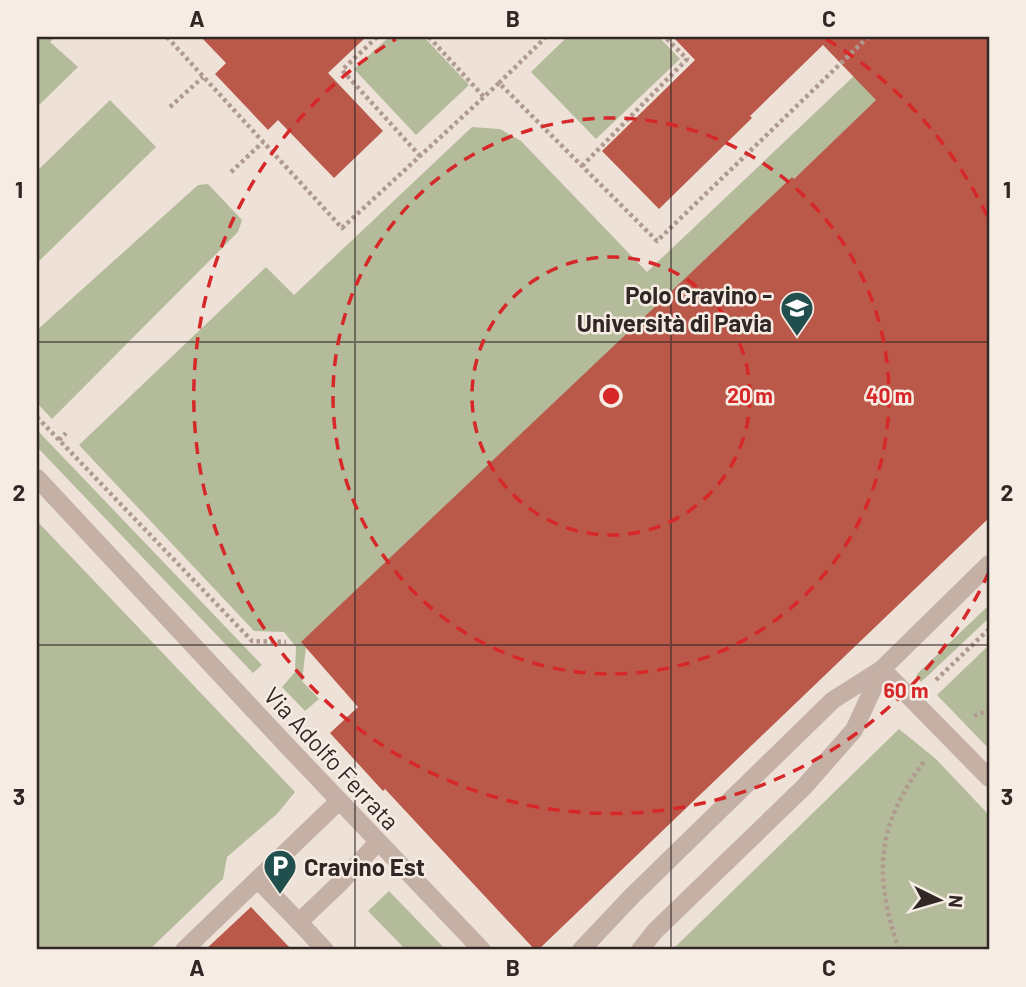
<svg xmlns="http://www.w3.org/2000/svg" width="1026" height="987" viewBox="0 0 1026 987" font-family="Barlow,sans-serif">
<rect width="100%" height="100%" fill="#eee1d8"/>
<g fill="#b4bb9a">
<polygon points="37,37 55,37 50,42 78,67 37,107"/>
<polygon points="389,37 424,37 469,85 416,135 354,69"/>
<polygon points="567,37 659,37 680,59 596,139 531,72"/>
<polygon points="895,37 942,37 306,647 302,681 319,699 305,711 282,687 295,672 296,647 284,632 254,631 79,445 266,267 294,295 472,127 500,129 521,141 647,272"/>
<polygon points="110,100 156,147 37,263 37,171"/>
<polygon points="208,184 242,220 238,232 52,419 37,403 37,330 198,185"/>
<polygon points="37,430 262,665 253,673 37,447"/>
<polygon points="37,521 295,792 277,814 227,857 223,879 149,950 37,950"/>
<polygon points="989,605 989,618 921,682 916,677 918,673"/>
<polygon points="989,645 989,749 937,695"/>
<polygon points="899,729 936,759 989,815 989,950 672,950"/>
<polygon points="389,891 446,950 406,950 368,911"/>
</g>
<g fill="#ba594a">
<polygon points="201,37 366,37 328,73 383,131 334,178 278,120 268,130 215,74 226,63"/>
<polygon points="673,37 989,37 989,518 538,950 535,950 385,789 383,791 330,733 358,707 301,642 792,177 794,179 876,100 823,45 750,116 752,118 659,209 602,151 695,60"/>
<polygon points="251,907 292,950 205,950"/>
</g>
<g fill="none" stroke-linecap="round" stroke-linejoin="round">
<g stroke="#b09a90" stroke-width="4.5" stroke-dasharray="3.5 3.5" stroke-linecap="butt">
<polyline points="167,37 342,228 499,83 657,241 868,37"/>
<polyline points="377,37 342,70 420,156"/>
<polyline points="429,37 484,97"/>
<polyline points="499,83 546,37"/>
<polyline points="170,107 203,77"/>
<polyline points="582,166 687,59 665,37"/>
<polyline points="231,172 263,142"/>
<polyline points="37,417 252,641 286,642"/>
<polyline points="59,440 66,433"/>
<polyline points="936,680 989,629"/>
<polyline points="974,716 989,710"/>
<path d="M899,950C873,872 876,826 926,759"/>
</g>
<g stroke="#c5b0a6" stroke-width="18">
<polyline points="37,478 292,751 482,950"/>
<polyline points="882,669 989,778"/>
<polyline points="258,880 299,922"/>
<polyline points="184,950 339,801"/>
<polyline points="325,950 299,922 341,882 378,842"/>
<polyline points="581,950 631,897 833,700 882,669 989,564"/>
<polyline points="640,950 655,931 804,787 854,730 882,669"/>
</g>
</g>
<path fill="none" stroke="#312826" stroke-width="2" stroke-opacity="0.55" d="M355,37V950M671,37V950M37,342H989M37,645H989"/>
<g fill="none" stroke="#d62828" stroke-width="3.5" stroke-dasharray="12 9">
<circle cx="611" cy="396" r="139"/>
<circle cx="611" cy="396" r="278"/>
<path d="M989 572A417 417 0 1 1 396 39M826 39A417 417 0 0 1 989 220"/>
</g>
<defs>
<symbol id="university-pin" viewBox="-11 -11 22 30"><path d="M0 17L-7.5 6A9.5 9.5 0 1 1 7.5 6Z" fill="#204f4d" stroke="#f6ece4"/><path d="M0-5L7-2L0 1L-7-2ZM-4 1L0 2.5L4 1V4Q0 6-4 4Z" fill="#fff"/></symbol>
<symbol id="parking-pin" viewBox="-11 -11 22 30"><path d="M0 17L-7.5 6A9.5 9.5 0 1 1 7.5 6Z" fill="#204f4d" stroke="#f6ece4"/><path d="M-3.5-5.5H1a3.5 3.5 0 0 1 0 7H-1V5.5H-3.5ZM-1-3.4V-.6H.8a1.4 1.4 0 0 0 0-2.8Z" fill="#fff"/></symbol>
</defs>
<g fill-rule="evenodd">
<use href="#university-pin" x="778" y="289" width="38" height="52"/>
<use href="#parking-pin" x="261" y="847" width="38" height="52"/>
</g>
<g text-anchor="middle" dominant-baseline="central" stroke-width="5" stroke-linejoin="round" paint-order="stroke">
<g font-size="24" font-weight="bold" fill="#312826" stroke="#f6ece4" text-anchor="end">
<text x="772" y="294">Polo Cravino -<tspan x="772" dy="28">Università di Pavia</tspan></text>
<text x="304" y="866" text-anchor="start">Cravino Est</text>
</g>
<g font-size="24" fill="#312826" stroke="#f6ece4">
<text transform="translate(332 758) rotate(47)">Via Adolfo Ferrata</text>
</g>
</g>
<circle cx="611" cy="396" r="10" fill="#d62828" stroke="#f6ece4" stroke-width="3.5"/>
<g font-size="21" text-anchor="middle" font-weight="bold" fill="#d62828" stroke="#f6ece4" stroke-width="5" stroke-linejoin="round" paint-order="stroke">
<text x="750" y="403">20 m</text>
<text x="889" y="403">40 m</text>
<text x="906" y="698">60 m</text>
</g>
<rect width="1026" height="987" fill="none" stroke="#f6ece4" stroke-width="77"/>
<g transform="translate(939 900) rotate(95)" stroke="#f6ece4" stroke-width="5" paint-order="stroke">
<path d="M0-5L12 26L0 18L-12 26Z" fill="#312826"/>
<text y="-10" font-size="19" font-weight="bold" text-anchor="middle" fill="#312826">N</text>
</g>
<rect x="38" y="38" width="950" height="910" fill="none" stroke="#312826" stroke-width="2.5"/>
<g font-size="23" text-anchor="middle" font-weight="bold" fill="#312826">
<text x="197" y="27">A</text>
<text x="513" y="27">B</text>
<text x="829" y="27">C</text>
<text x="19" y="198">1</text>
<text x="1007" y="198">1</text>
<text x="19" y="501">2</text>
<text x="1007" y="501">2</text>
<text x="19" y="805">3</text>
<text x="1007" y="805">3</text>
<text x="197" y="976">A</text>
<text x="513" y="976">B</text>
<text x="829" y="976">C</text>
</g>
</svg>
